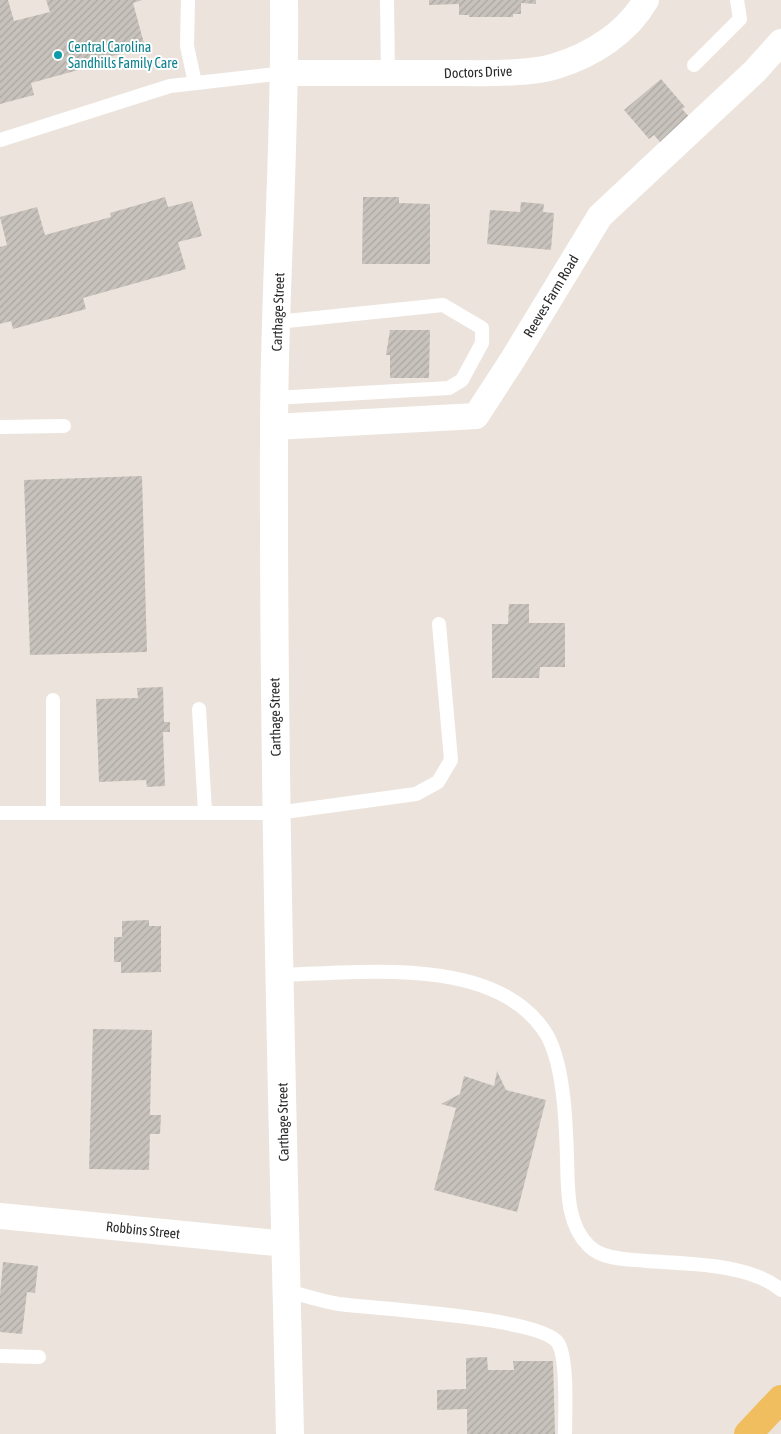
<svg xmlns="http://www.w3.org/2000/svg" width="781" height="1434" viewBox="0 0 781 1434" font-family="'Asap Condensed',sans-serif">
<defs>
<pattern id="building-hatch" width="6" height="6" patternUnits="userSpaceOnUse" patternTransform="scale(1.25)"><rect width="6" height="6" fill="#c7c2bb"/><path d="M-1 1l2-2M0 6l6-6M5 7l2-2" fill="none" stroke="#aba7a1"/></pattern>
</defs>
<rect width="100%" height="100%" fill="#ece4dc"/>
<g fill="url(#building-hatch)">
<polygon points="0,0 8,0 14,21 50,12 46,0 142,0 133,3 145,47 88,63 89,67 31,83 34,95 0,104"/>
<polygon points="429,0 536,0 536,4 521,3 521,14 513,14 513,17 469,17 469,15 459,15 459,4 429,5"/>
<polygon points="661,79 685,107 682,109 694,122 665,148 654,135 649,139 624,110"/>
<polygon points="165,197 168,207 192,201 202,236 178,242 186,269 83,298 86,309 13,329 11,321 0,324 0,247 7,245 0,217 37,207 45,235 111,217 110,213"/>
<polygon points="363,197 399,197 399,203 430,204 430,264 362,264"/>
<polygon points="521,202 544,204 543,212 554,213 551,250 487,244 490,210 520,212"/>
<polygon points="390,330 430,330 429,378 390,378 390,355 386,355"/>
<polygon points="142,476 147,652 30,655 24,480"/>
<polygon points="509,604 529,604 529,623 565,623 565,667 540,667 539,678 492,678 492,624 508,624"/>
<polygon points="163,687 164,722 170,722 170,732 163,732 165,786 147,787 146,780 99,782 96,699 138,698 137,688"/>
<polygon points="149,920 149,926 161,926 161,972 121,973 121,962 114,962 114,937 122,937 122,921"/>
<polygon points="93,1029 152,1030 150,1115 161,1115 160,1134 150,1134 149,1170 89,1169"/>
<polygon points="497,1071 506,1090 546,1100 517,1212 434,1190 456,1108 441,1104 460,1094 464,1076 494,1086"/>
<polygon points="3,1262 38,1266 35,1293 27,1292 22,1334 0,1332 0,1295"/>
<polygon points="487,1357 488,1370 514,1370 513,1361 553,1361 555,1434 467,1434 467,1409 437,1410 437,1390 466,1389 466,1358"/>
</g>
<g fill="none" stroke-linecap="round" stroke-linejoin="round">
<g stroke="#fff" stroke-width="14">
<polyline points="188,0 187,46 195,83"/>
<polyline points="387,0 388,73"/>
<polyline points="694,65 740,19 737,0"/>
<polyline points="0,140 170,86 285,73"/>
<polyline points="275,398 449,388 462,380 482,343 482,328 443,305 277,322"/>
<polyline points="0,427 64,426"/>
<polyline points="53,700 53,812"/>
<polyline points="199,709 205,812"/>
<polyline points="0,813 277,813 416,794 438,782 451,760 439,624"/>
<path d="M280,975C359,973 491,955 543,1029C564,1057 566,1123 567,1158C568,1188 566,1224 589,1246C603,1260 628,1259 647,1261C687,1264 749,1263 781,1290"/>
<path d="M287,1291C304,1295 321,1301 339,1304C376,1309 541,1317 558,1343C568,1358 565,1414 565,1434"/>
<polyline points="0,1356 39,1357"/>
</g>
<g stroke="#fff" stroke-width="26">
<path d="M285,73C340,73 395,73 449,73C479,73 528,75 556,66C592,55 627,33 646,0"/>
<polyline points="274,427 476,416 513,359 600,216 755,71 781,42"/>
<polyline points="0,1216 286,1244"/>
</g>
<path stroke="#fff" stroke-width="28" d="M284,0C286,144 274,288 274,432C273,766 282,1100 290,1434"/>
<polyline stroke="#f0be5e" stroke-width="28" points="748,1434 781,1399"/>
</g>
<circle fill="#0f9aa8" stroke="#fff" stroke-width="2" cx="58" cy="55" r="5"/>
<g text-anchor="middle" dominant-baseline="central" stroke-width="4" stroke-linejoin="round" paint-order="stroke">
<g font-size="14" fill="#0d838f" stroke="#fff" text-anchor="start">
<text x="68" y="47">Central Carolina<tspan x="68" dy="16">Sandhills Family Care</tspan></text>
</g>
<g font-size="14" fill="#2a2a2a" stroke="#fff">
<text transform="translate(478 72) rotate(-2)">Doctors Drive</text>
<text transform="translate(551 296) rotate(-59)">Reeves Farm Road</text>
<text transform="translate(278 312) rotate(-88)">Carthage Street</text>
<text transform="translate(275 717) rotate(-91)">Carthage Street</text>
<text transform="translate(283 1122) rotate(-91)">Carthage Street</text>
<text transform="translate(143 1230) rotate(6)">Robbins Street</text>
</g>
</g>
</svg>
